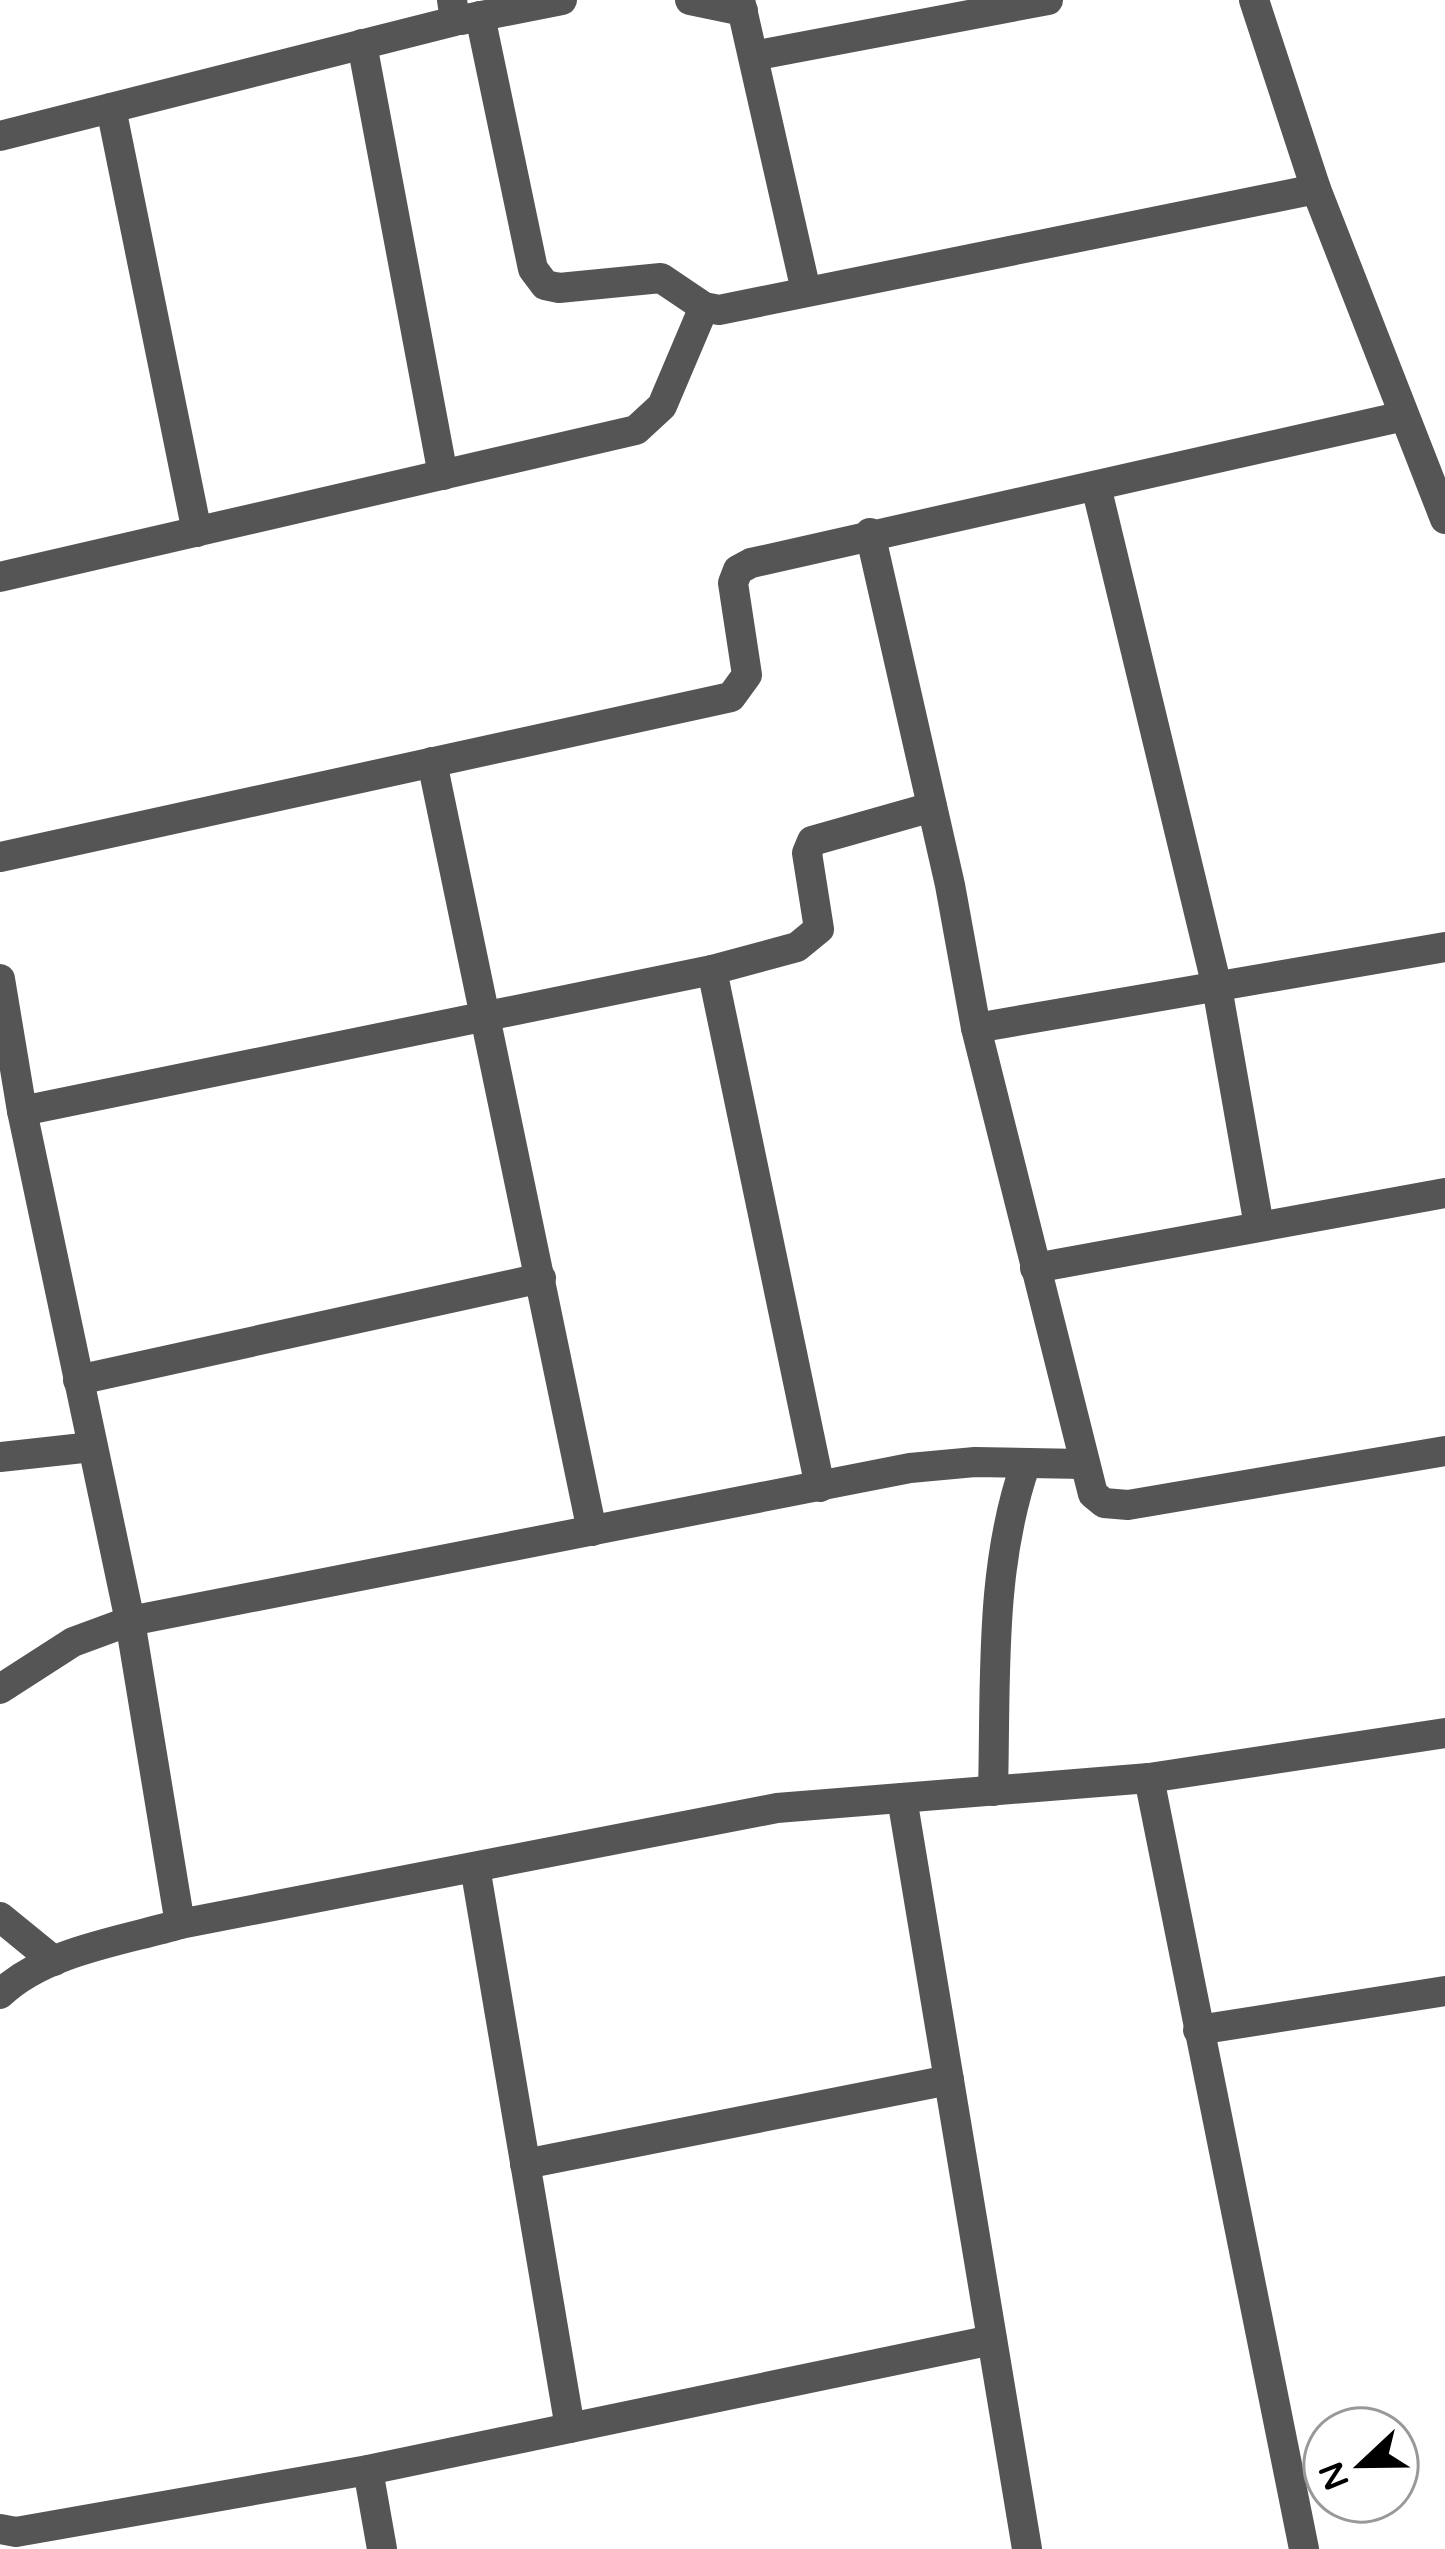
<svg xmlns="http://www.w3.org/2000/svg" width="1445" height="2549" viewBox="0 0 1445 2549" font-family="'Varela Round',sans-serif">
<rect width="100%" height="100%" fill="#fff"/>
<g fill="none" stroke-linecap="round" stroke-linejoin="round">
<g stroke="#555" stroke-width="30">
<polyline points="690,0 743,11"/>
<polyline points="740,0 806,291"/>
<polyline points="1254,0 1316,189 1445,519"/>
<polyline points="480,16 533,269 545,285 559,288 661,278 704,307 719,310 1316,189"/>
<polyline points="461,20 562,0"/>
<polyline points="362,44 443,475"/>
<polyline points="753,56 1048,0"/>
<polyline points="111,108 197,532"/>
<polyline points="0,136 455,21 452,0"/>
<polyline points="1096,486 1217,987 1259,1226"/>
<polyline points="870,533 950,885 976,1028 1093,1494 1104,1503 1128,1505 1445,1451"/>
<polyline points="0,577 636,430 662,406 704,307"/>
<polyline points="432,762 592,1531"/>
<polyline points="0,857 731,697 747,675 733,583 738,570 751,563 1404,416"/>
<polyline points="712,970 820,1487"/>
<polyline points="0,979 22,1111 130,1621 180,1924 777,1808 1149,1778 1445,1733"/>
<polyline points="976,1028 1445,947"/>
<polyline points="22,1111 712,970 797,947 819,929 807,853 812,841 932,807"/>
<polyline points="1035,1268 1445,1193"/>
<polyline points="78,1380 541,1278"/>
<polyline points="0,1457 92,1447"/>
<polyline points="0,1689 73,1642 130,1621 910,1468 975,1462 1083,1464"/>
<polyline points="1149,1778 1304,2549"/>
<path d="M993,1791C996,1680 989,1568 1026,1463"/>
<polyline points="902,1798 1027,2549"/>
<polyline points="475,1867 570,2428"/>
<polyline points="0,1917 54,1961"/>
<path d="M0,1994C45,1951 122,1941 180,1924"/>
<polyline points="1198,2030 1445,1991"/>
<polyline points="525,2164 949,2080"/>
<polyline points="368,2470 382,2549"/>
<polyline points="0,2529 16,2532 368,2470 992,2340"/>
</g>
</g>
<g transform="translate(1361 2465) rotate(248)"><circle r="57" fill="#ffffff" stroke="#999999" stroke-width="3"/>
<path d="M0-9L21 45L0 30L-21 45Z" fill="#000000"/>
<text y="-18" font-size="33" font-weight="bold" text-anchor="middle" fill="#000000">N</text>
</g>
</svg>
